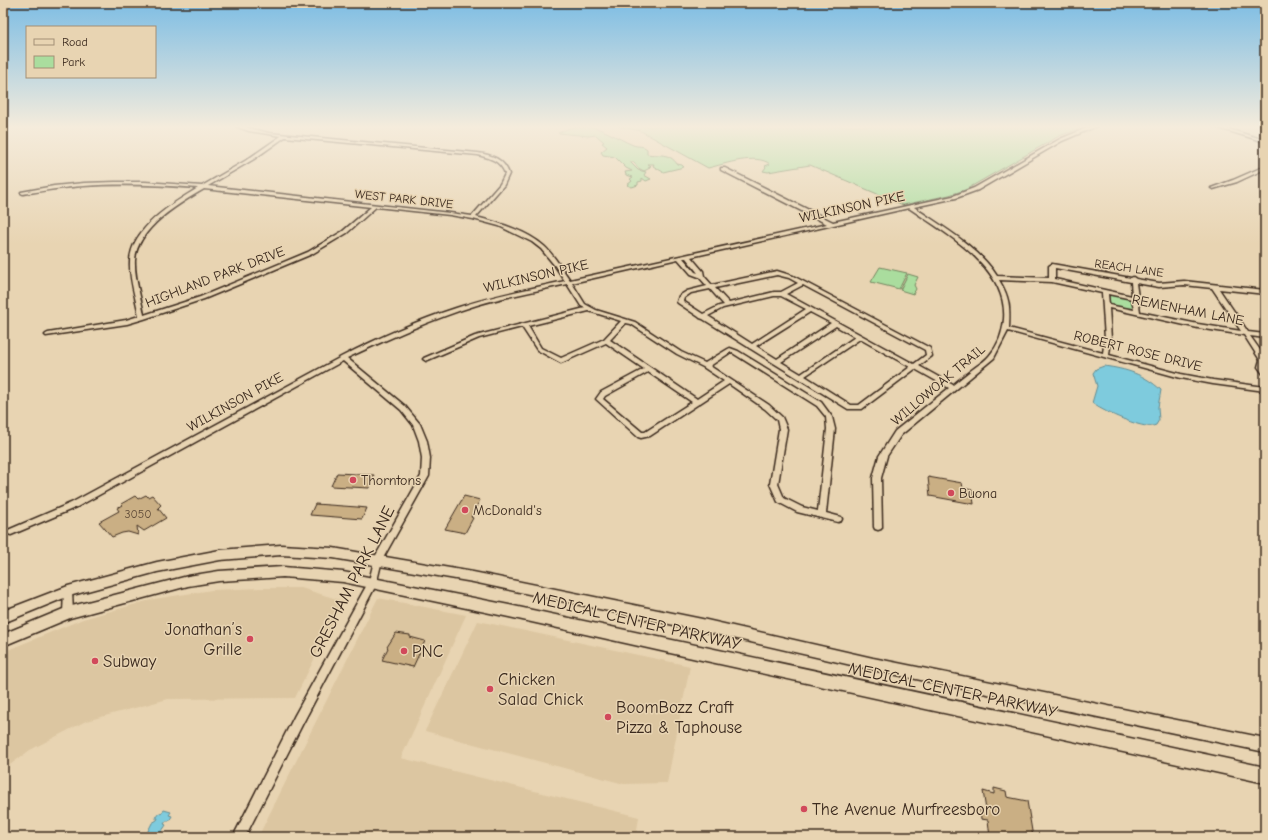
<svg xmlns="http://www.w3.org/2000/svg" width="1268" height="840" viewBox="0 0 1268 840" font-family="'Comic Neue',sans-serif">
<rect width="100%" height="100%" fill="#e8d4b2"/>
<filter id="ink" filterUnits="userSpaceOnUse"><feTurbulence type="fractalNoise" baseFrequency=".025" numOctaves="2"/><feDisplacementMap in="SourceGraphic" scale="8" xChannelSelector="R" yChannelSelector="G"/><feConvolveMatrix kernelMatrix="1 2 1 2 8 2 1 2 1" color-interpolation-filters="sRGB"/></filter>
<g filter="url(#ink)">
<g fill="#dcc6a1">
<polygon points="1220,126 1265,126 1265,139"/>
<polygon points="261,588 301,588 343,601 295,698 168,699 86,721 30,750 3,770 3,652 83,619 154,599 212,590"/>
<polygon points="378,598 466,615 401,758 639,817 636,837 258,837"/>
<polygon points="478,621 690,666 667,783 624,784 425,731"/>
</g>
<g fill="#aadd9e" stroke="#72845e">
<path d="M583,126C601,126 616,138 633,145C638,147 643,145 647,149V154C659,156 669,152 677,164L682,165L684,167L663,172L653,166L654,164H648L651,166L648,167L650,168L644,171L638,168L634,162H630L638,170L646,172L644,175L651,179L646,181L642,178V181L638,182V185L632,187L627,185L632,181L630,179L633,177L626,175L625,172L632,171L626,168L615,157L603,155L601,152L607,147L602,143L604,142L596,135L589,136L558,133L572,127L583,128L585,127Z"/>
<path d="M617,126H1087L1059,136L965,190L949,195L903,205L810,165L768,172L763,171L766,167L765,166L770,164C756,153 725,164 708,168L641,131Z"/>
<polygon points="880,267 907,273 899,289 871,282"/>
<polygon points="908,274 918,277 914,285 916,289 913,294 900,290"/>
<polygon points="1111,295 1130,299 1133,301 1133,309 1131,310 1112,305 1110,304 1109,296"/>
</g>
<g fill="#7ecbdd" stroke="#638b91">
<path d="M1104,366C1126,369 1144,374 1161,390L1158,407L1159,420L1156,425C1153,426 1150,427 1147,426C1134,425 1102,411 1092,403L1097,386L1093,373L1096,369Z"/>
<polygon points="164,810 171,812 169,815 172,816 169,821 166,821 164,824 166,825 158,837 147,837 149,835 147,833 152,823 157,820 158,818 155,818 159,813 161,814"/>
</g>
<g fill="#caaf84" stroke="#3b2a1e">
<polygon points="337,473 374,475 369,488 331,486"/>
<polygon points="928,477 962,483 963,488 972,490 974,504 930,496"/>
<polygon points="146,495 148,497 152,495 161,505 158,508 166,518 144,531 137,526 138,535 128,532 122,533 112,537 99,522 119,511 117,508 122,505 121,504 135,496 138,499"/>
<polygon points="464,496 480,500 471,517 473,518 465,533 445,529"/>
<polygon points="315,504 357,507 367,508 362,519 310,515"/>
<polygon points="396,633 410,635 410,637 425,641 413,667 382,660 388,648 387,647"/>
<polygon points="994,788 1006,791 1007,797 1027,801 1033,837 990,837 988,820 981,819 980,809 986,810 983,791 994,794"/>
</g>
<g fill="none" stroke-linecap="round" stroke-linejoin="round">
<defs>
<g id="street">
<path d="M235,126H241L269,133L478,153C492,155 504,159 509,174L504,185L476,217C499,223 526,230 544,246C554,255 562,269 570,280L827,224L721,170V168H725L833,222L953,196L974,188L1060,139L1092,126H1097L1062,141L978,190L956,198L914,207C941,226 979,247 997,276L1049,278V266L1052,264L1131,278L1133,277L1136,279L1159,283L1184,281L1265,290V294L1219,289L1248,332L1265,334V338L1250,336L1265,357V375L1263,374L1258,367L1260,360L1244,335L1198,328L1109,308L1111,339L1109,355L1181,374L1213,380L1265,387V391L1213,384L1181,378L1008,331L994,358L901,435L887,456L881,478L882,527L881,529L878,530L875,529L874,527L873,478L879,456L895,431L949,388L915,369L862,409H848L751,349L749,348L748,347L703,319L700,318L699,317L678,303L677,302L679,296L687,291L707,286L699,277L691,274L678,259L572,283L585,304L596,310L635,322L681,352L705,363L728,349L730,348L738,351L821,402L832,417L835,429L826,513L841,517L842,519L841,521L838,522L797,512L778,502L770,484L779,429L777,420L765,409L729,384L650,436L641,438L638,437L596,399L601,392L644,369L606,343L561,363L537,350L522,327L479,338L428,360L426,361L423,359L424,358L475,336L585,308L581,306L567,284C537,291 507,296 477,305C432,319 390,338 347,358L405,406L420,424L427,441L430,458L429,476L382,560L376,585L303,723L245,837H233L295,715L369,581L375,557L421,476L422,458L419,441L413,425L401,410L343,361L77,507L11,535L8,534L7,532L8,530L71,503L341,357C378,338 416,321 456,308C491,296 528,289 565,281L555,266L541,249L532,242L499,226L473,219L450,215L376,207L347,233L312,254L204,299L144,319L127,324L46,336L45,335L46,334L48,333L126,320L139,316C136,298 129,280 130,262C130,229 173,203 198,188C160,185 122,183 84,186C64,187 43,191 23,194L21,193V192L54,186L84,183L115,182H145L202,186L245,161L281,136L249,131ZM285,137L478,155C490,158 501,161 505,174L500,184L472,216L450,213L208,186L254,159ZM204,189L371,207L343,231L308,252L200,297L144,315C141,297 134,278 135,260C137,228 180,203 204,189ZM909,208C946,234 1008,267 1004,319C1003,332 998,346 989,356C986,360 981,363 977,366C969,372 961,378 953,385L919,366L932,356L930,348L793,276L777,271L712,285L704,276L703,271L691,257ZM683,258H686L698,273L695,272ZM1055,268L1131,282L1132,296L1055,279ZM777,275L789,278L798,283L781,292H774L729,303L715,288ZM999,280L1052,282L1102,293L1105,339L1103,353L1009,328C1010,307 1010,298 999,280ZM1136,283L1159,287L1184,285L1212,288L1241,331L1198,324L1140,312ZM803,285L925,350L926,355L914,364L786,294ZM710,289L724,305L719,306L703,314L683,301L684,298L691,293ZM1108,294L1132,299L1134,310L1109,305ZM774,296H781L806,309L752,344L708,316L723,308ZM589,311L621,321L604,339L561,358L541,348L528,326ZM810,312L831,323L777,359L756,346ZM626,323L631,324L677,354L703,367L724,381L697,399L610,340ZM836,326L855,337L801,374L781,362ZM860,339L910,367L859,405H851L805,376ZM731,352L817,406L826,417L827,429L818,511L802,507L784,498L778,484L787,429L782,417L769,405L710,366ZM648,372L692,402L645,432H642L603,399L605,396Z"/>
<polygon points="1212,126 1218,126 1265,140 1265,142"/>
<polygon points="1265,166 1265,169 1237,182 1213,189 1211,188 1233,180"/>
<polygon points="68,587 71,588 72,591 73,613 71,616 68,617 65,616 63,613 64,591 65,588"/>
</g>
<g id="secondary">
<polygon points="281,545 333,548 473,572 702,619 873,658 1265,738 1265,752 873,670 702,631 473,582 333,558 281,555 220,560 157,572 69,596 3,623 3,611 68,586 157,562 220,550"/>
<polygon points="283,567 343,572 509,605 1265,767 1265,783 706,661 509,617 343,582 283,577 219,581 188,586 70,618 3,646 3,634 68,607 188,576 219,571"/>
</g>
</defs>
<use href="#street" stroke="#3b2a1e" stroke-width="3"/>
<use href="#secondary" stroke="#3b2a1e" stroke-width="3"/>
<use href="#street" fill="#e8d4b2" fill-rule="evenodd"/>
<use href="#secondary" fill="#e8d4b2" fill-rule="evenodd"/>
</g>
</g>
<linearGradient id="sky" x2="0" y2="1"><stop stop-color="#7dbde4"/><stop offset="0.52" stop-color="#f5ecdc"/><stop offset="1" stop-color="#f5ecdc" stop-opacity="0"/></linearGradient>
<rect width="1268" height="244" fill="url(#sky)"/>
<g fill="#d1495b" stroke="#e8d4b2" stroke-width="1.5">
<circle cx="353" cy="480" r="4"/>
<circle cx="951" cy="493" r="4"/>
<circle cx="465" cy="510" r="4"/>
<circle cx="250" cy="639" r="4"/>
<circle cx="404" cy="651" r="4"/>
<circle cx="95" cy="661" r="4"/>
<circle cx="490" cy="689" r="4"/>
<circle cx="608" cy="717" r="4"/>
<circle cx="804" cy="809" r="4"/>
</g>
<g text-anchor="middle" dominant-baseline="central" stroke-width="3" stroke-linejoin="round" paint-order="stroke">
<g font-size="12" fill="#3b2a1e" stroke="#e8d4b2">
<text transform="translate(404 199) rotate(6)">WEST PARK DRIVE</text>
<text transform="translate(1129 268) rotate(8)">REACH LANE</text>
</g>
<g font-size="12" fill="#5f4b38">
<text x="138" y="514">3050</text>
</g>
<g font-size="14" fill="#3b2a1e" stroke="#e8d4b2">
<text transform="translate(852 207) rotate(-12)">WILKINSON PIKE</text>
<text transform="translate(536 276) rotate(-13)">WILKINSON PIKE</text>
<text transform="translate(215 277) rotate(-21)">HIGHLAND PARK DRIVE</text>
<text transform="translate(1188 310) rotate(11)">REMENHAM LANE</text>
<text transform="translate(1138 351) rotate(14)">ROBERT ROSE DRIVE</text>
<text transform="translate(938 385) rotate(-40)">WILLOWOAK TRAIL</text>
<text transform="translate(235 402) rotate(-29)">WILKINSON PIKE</text>
</g>
<g font-size="14" fill="#3b2a1e" stroke="#e8d4b2" text-anchor="start">
<text x="361" y="480">Thorntons</text>
<text x="959" y="493">Buona</text>
<text x="473" y="510">McDonald's</text>
</g>
<g font-size="17" fill="#3b2a1e" stroke="#e8d4b2">
<text transform="translate(352 582) rotate(-63)">GRESHAM PARK LANE</text>
<text transform="translate(637 621) rotate(13)">MEDICAL CENTER PARKWAY</text>
<text transform="translate(953 690) rotate(12)">MEDICAL CENTER PARKWAY</text>
</g>
<g font-size="17" fill="#3b2a1e" stroke="#e8d4b2" text-anchor="start">
<text x="242" y="629" text-anchor="end">Jonathan’s<tspan x="242" dy="20">Grille</tspan></text>
<text x="412" y="651">PNC</text>
<text x="103" y="661">Subway</text>
<text x="498" y="679">Chicken<tspan x="498" dy="20">Salad Chick</tspan></text>
<text x="616" y="707">BoomBozz Craft<tspan x="616" dy="20">Pizza &amp; Taphouse</tspan></text>
<text x="812" y="809">The Avenue Murfreesboro</text>
</g>
</g>
<rect width="1268" height="840" fill="none" stroke="#e8d4b2" stroke-width="16"/>
<rect x="8" y="8" width="1252" height="824" fill="none" stroke="#3b2a1e" stroke-width="1.5" filter="url(#ink)"/>
<rect x="26" y="26" width="130" height="52" fill="#e8d4b2" stroke="#a39077"/>
<rect x="34" y="39" width="20" height="6" fill="#e8d4b2" stroke="#a39077"/>
<text x="62" y="46" font-size="12" fill="#3b2a1e">Road</text>
<rect x="34" y="56" width="20" height="12" fill="#aadd9e" stroke="#a39077"/>
<text x="62" y="66" font-size="12" fill="#3b2a1e">Park</text>
</svg>
